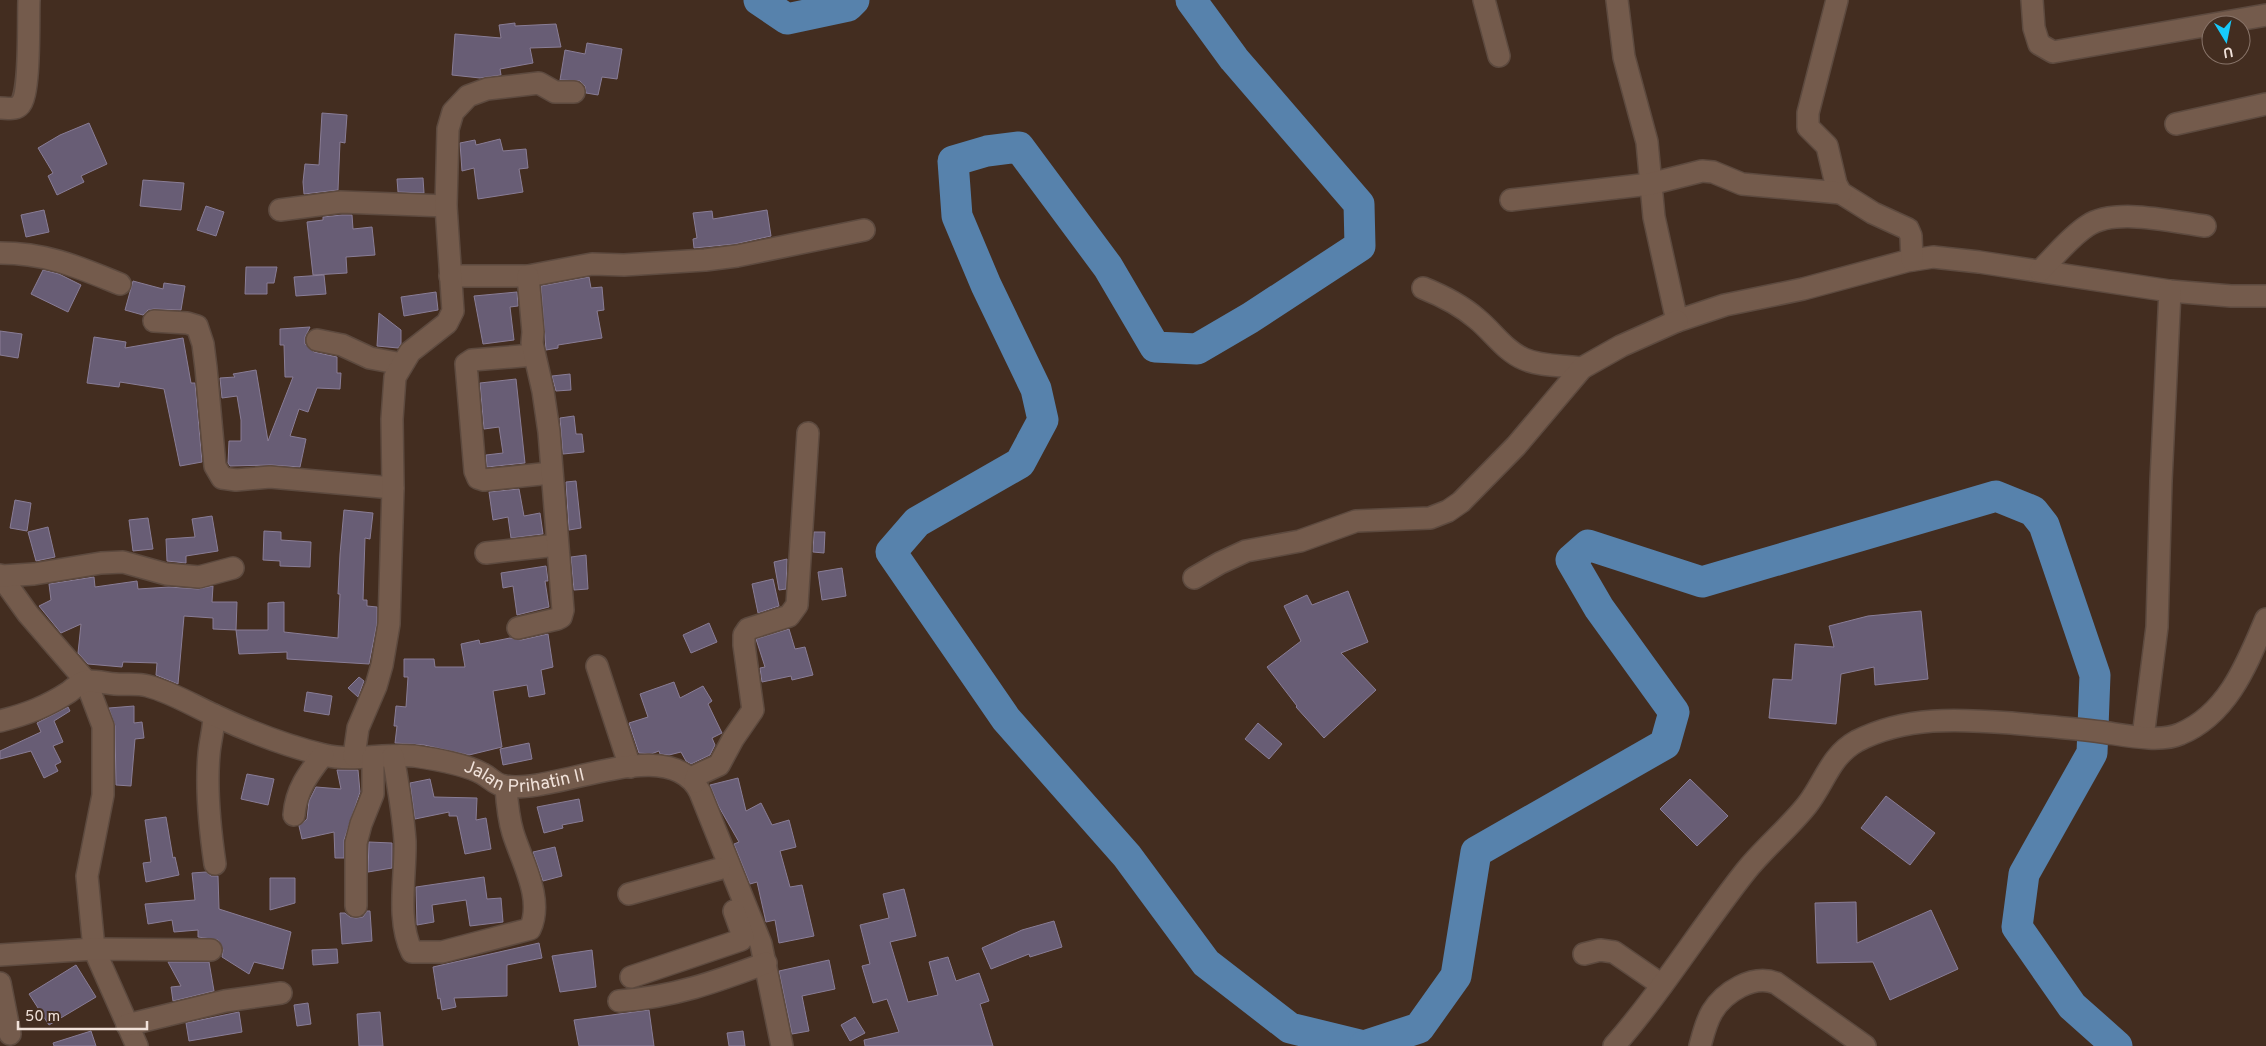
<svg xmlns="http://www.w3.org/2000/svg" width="2266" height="1046" viewBox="0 0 2266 1046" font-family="Overpass,sans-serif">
<rect width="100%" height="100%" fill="#432d20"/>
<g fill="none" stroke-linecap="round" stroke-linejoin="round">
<g stroke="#5782ac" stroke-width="31">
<polyline points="759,0 787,19 848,6 854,0"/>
<polyline points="1191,0 1234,59 1359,204 1360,246 1250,318 1197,349 1155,347 1108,267 1019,147 987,151 953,161 957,216 986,285 1036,389 1043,420 1020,463 917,522 891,552 1006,719 1127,856 1206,963 1290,1028 1364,1046"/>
<polyline points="1364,1046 1419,1028 1456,976 1476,852 1665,744 1674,712 1599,608 1571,560 1588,545 1702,582 1996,496 2033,511 2044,525 2095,675 2092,753 2024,874 2017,927 2072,1006 2117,1046"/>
</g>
</g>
<g fill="#685d75" stroke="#897d96">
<polygon points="515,23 515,26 556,24 561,47 530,48 533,63 500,69 501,75 480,78 452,75 455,34 501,38 499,25"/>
<polygon points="587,43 622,49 617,79 602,77 598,95 586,93 585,86 580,81 560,80 565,50 585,54"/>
<polygon points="322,113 347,115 345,143 340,142 338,190 304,194 303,182 305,164 319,165"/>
<polygon points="89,123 107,164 81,176 84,182 57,195 48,176 53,173 38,148 60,135"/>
<polygon points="500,139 503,151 526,149 528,168 519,169 523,192 478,199 474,168 462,171 460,143 475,140 476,145"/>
<polygon points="423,178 424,193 398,192 397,179"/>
<polygon points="143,180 184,183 181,210 140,206"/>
<polygon points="206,206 224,212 216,236 197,230"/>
<polygon points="44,210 49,232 26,237 21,215"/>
<polygon points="767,210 771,236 735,244 694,248 693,239 697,238 693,213 712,211 713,219"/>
<polygon points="342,215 352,215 353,229 372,227 375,255 346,257 347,273 313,275 307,222 323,220 323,217"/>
<polygon points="246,267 277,267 274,283 267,283 267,294 245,294"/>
<polygon points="43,270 59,274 81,285 68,312 31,294"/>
<polygon points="324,275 326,294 296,296 294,277"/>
<polygon points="589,277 591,288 602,287 604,310 597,311 602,338 558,345 558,348 546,350 541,286"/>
<polygon points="133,281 163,289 164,283 185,286 181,310 154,309 148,310 143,315 125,310"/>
<polygon points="436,292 438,310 404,316 401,297"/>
<polygon points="517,292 518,306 510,307 514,340 483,344 474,296"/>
<polygon points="379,313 401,330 401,344 398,348 377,346"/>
<polygon points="310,327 305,337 305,344 314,352 337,357 337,373 341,373 340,389 317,388 308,412 299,409 290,436 306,439 300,467 271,465 230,466 228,463 229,441 241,441 241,420 237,396 222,398 220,378 235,377 233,374 256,370 268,441 293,377 285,377 284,345 280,345 280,329"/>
<polygon points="0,331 22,334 18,358 0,355"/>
<polygon points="94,337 126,342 125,348 183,338 191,383 195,383 202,462 180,466 164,389 120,382 119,387 87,383"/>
<polygon points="570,374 571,390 556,391 552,376"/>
<polygon points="516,379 525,463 487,467 486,455 503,453 499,427 484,429 480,383"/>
<polygon points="574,416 576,434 582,434 584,452 563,454 560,418"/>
<polygon points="576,481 581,528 569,530 566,482"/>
<polygon points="519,489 524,516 540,513 543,534 511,538 508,517 493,520 489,492"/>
<polygon points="15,500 31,503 27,531 10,528"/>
<polygon points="344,510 373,513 370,539 365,538 363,600 367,600 367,606 377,607 377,623 369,664 287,659 287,652 239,654 236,630 268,630 268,603 284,602 284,632 338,638 340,594 338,594 340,554"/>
<polygon points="212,516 218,551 186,556 186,563 167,561 166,539 195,537 192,519"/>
<polygon points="148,518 153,549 133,551 129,520"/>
<polygon points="48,527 55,557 36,561 28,532"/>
<polygon points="264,531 281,532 281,540 311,542 310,567 280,566 280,561 263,560"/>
<polygon points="814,532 825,532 824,553 813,552"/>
<polygon points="586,555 588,589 574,590 571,557"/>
<polygon points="787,559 786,589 779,590 774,562"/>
<polygon points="546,566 548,581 545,581 549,607 517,615 513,586 503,588 501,573"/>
<polygon points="842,568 846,596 822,600 818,572"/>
<polygon points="94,577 95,587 137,581 138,589 169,587 198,589 213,586 212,602 237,602 236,630 213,629 213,618 184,616 178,684 156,675 157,663 123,662 122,667 88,664 78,653 81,624 61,633 39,606 51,600 49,584"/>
<polygon points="773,579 779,606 758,613 752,584"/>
<polygon points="1348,591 1368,642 1341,653 1376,690 1324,738 1296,707 1297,706 1267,667 1301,641 1284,606 1307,595 1312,605"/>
<polygon points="1921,611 1928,679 1875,685 1874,667 1841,674 1836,724 1769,718 1773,679 1792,680 1795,644 1834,647 1829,626 1868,616"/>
<polygon points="709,623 717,642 691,653 683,635"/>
<polygon points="789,629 795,649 805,647 813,675 792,680 791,676 762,682 760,668 765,667 756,639"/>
<polygon points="548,634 553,667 541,670 545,694 529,697 527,685 493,691 502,747 469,755 424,745 395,743 397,726 394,726 396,706 406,707 408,677 404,677 404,659 434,659 435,667 465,667 461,644 479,640 480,644 510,638 521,640"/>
<polygon points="359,677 364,681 358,697 348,688"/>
<polygon points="674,682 680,698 703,686 712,701 708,704 722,733 712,738 715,745 710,755 691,764 686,761 681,752 669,755 660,754 659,751 651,754 639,753 629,723 648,717 640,694"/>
<polygon points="307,692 332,696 329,715 304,711"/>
<polygon points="134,706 134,723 142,722 144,738 135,739 131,786 116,785 115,726 109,708"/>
<polygon points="68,707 70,711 54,721 63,742 53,746 61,762 55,765 58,771 44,778 31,751 0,759 0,751 41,732 37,723"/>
<polygon points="1258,723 1282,744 1269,759 1245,739"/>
<polygon points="529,743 532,759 503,765 500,749"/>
<polygon points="337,770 358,770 360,792 344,840 344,858 335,858 334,832 302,839 299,826 307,819 309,801 316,787 341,789"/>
<polygon points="247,774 274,779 268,805 241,799"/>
<polygon points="738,778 746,811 761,803 772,825 789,820 796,847 780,851 790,887 802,885 814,936 779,943 775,920 766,922 757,882 750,884 734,844 739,842 719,807 710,785"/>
<polygon points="430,779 434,797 477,798 476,820 486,818 491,849 465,854 457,816 449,816 449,812 415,819 410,783"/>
<polygon points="1690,779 1728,816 1697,846 1660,809"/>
<polygon points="1886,796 1935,833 1910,865 1861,828"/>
<polygon points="579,799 583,821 562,825 563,828 544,833 537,807"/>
<polygon points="166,817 173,858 175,857 179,875 146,882 143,863 151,862 145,820"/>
<polygon points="369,842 392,843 392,868 368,872"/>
<polygon points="555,847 562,876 543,881 533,852"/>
<polygon points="206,872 211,876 218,876 219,909 291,932 283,969 254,962 249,974 222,957 223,950 218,940 198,937 198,930 174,932 172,920 148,924 145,904 195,900 192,873"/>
<polygon points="484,877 487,899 501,898 503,922 470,926 466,900 432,905 434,922 417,925 416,887"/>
<polygon points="270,878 295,878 295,903 270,910"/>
<polygon points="904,889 916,936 890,942 908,1002 938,995 929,962 948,957 956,981 979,973 989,1001 980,1004 993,1046 865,1046 864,1040 899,1032 887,999 873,1003 862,966 870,964 860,925 889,918 883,894"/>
<polygon points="1856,902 1857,943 1931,910 1958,969 1890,1000 1873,962 1817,963 1815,903"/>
<polygon points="367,911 370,911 372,941 342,944 340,913 345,913 350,917 356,918 363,917"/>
<polygon points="1054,921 1062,947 1030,957 1029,954 991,969 982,948 1022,930"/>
<polygon points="539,943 542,958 507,965 507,996 454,998 456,1007 442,1010 440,998 438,999 433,967"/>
<polygon points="337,949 338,963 313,965 312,950"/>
<polygon points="592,950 596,987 560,992 552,956"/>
<polygon points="829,960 835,989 802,996 809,1031 792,1034 779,971"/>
<polygon points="168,962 209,962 214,991 173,1001 171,987 181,986"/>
<polygon points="76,965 96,997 49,1025 29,994"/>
<polygon points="308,1003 311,1024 297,1026 294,1005"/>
<polygon points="649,1010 654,1046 579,1046 574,1020"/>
<polygon points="239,1012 242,1032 189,1041 186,1023"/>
<polygon points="380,1012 383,1046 359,1046 357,1014"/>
<polygon points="855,1017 865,1033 850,1041 841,1025"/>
<polygon points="91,1031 96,1046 54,1046 53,1043"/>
<polygon points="743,1031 745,1046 729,1046 727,1033"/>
</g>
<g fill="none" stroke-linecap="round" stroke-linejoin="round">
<defs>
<g id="street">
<polyline points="1484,0 1499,56"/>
<polyline points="1617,0 1624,57 1647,142 1654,217 1677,321 1725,305 1803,289 1907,261 1933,257 1979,262 2170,291 2231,296 2266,296"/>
<polyline points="1837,0 1808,113 1808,127 1827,146 1836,184 1841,193 1873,213 1908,229 1911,236 1912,260"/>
<polyline points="2032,0 2034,28 2039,44 2053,52 2266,15"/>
<path d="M0,108C6,108 14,110 19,106C31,97 28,18 29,0"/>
<polyline points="2176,124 2266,104"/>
<polyline points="1511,200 1650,184 1702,171 1713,172 1742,184 1841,193"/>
<polyline points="280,210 341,202 446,206"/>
<path d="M0,253C47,253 78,267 120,284"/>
<path d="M2040,271C2054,257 2070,237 2087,226C2115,207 2173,222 2205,226"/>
<polyline points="450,276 528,276 592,264 624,265 705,260 737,256 864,230"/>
<path d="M1423,288C1443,296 1461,305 1477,319C1493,332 1505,351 1524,359C1542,367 1563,365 1582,368"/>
<polyline points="154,321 187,323 197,326 203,344 206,368 215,466 222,478 236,480 270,477 393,488"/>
<polyline points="317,340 342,345 370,358 402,364"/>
<polyline points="534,355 472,360 466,364 475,471 478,478 484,480 551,473"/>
<polyline points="486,553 557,545"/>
<polyline points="0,575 28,614 86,681 103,726 103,795 87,876 94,949 137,1046"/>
<polyline points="2,576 34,574 101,563 123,562 166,574 199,577 233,568"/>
<polyline points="1194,578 1220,563 1246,551 1300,541 1356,521 1430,518 1448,511 1461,502 1516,446 1582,368 1621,346 1677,321"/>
<polyline points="518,628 557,619 561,617 563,610 549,432 543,391 532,343 533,332 528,276"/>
<polyline points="597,666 630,767"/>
<path d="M214,715C214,729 210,741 209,754C206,787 210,830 215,864"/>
<path id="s1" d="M0,721C27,714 46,707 69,692C74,688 82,681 88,681C97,681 106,683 115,684C126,685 137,683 148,686C171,692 192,705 214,715C248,731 286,746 324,755C353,762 384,753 414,756C434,759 466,764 483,774C491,778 495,785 505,786C555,795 670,731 700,792L761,944L782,1046"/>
<polyline points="2143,737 2157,627 2161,481 2170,291"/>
<polyline points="354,756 358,728 376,686 382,665 389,624 393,488 392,419 395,377 410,352 447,323 453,311 446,206 448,129 453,112 468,96 487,89 539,83 555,92 574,92"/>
<path d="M393,756C398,784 403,812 405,841C406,876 396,919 412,952H442L530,929C544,899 522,862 513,833C508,817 507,802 506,787"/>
<polyline points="695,782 697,775 719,765 733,739 753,710 744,645 744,635 748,629 789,616 797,605 808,433"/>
<path d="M294,815C296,790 308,774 323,755"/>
<polyline points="629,894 719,869"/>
<polyline points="356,906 356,843 361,824 373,794 373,757"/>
<polyline points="1584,954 1600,950 1614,952 1662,985"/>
<polyline points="0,955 94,949 211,950"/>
<polyline points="631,977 741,940 743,936 734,911"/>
<polyline points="0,983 10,1034"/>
<path d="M619,1001C674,997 715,982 766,963"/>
<polyline points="127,1025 225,1001 281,993"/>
<path d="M1614,1046C1662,991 1700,929 1745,872C1764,848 1788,829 1807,805C1825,782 1830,756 1857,741C1906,716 1958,719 2011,723C2041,726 2072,728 2102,732C2124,735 2160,743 2180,734C2228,714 2247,664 2266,619"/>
<path d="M1700,1046C1703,1035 1706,1022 1712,1012C1724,992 1753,974 1776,983L1865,1046"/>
</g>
</defs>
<use href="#street" stroke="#5d4a3f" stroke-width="24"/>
<use href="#street" stroke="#745b4c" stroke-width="21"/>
</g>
<g text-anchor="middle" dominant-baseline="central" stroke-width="4" stroke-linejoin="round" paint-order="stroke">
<g font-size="18" fill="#f1e2da" stroke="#432d20">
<text stroke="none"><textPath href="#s1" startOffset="552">Jalan Prihatin II</textPath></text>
</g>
</g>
<g transform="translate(2226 40) rotate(170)"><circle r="24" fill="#432d20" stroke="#89756a"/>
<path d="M0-4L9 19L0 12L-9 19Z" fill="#17cafb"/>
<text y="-8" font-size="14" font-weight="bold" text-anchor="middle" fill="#f1e2da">U</text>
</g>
<path d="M18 1021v8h129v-8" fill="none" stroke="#f1e2da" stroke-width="2.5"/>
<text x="25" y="1021" font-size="15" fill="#f1e2da" stroke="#432d20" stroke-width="4" paint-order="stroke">50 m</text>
</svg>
